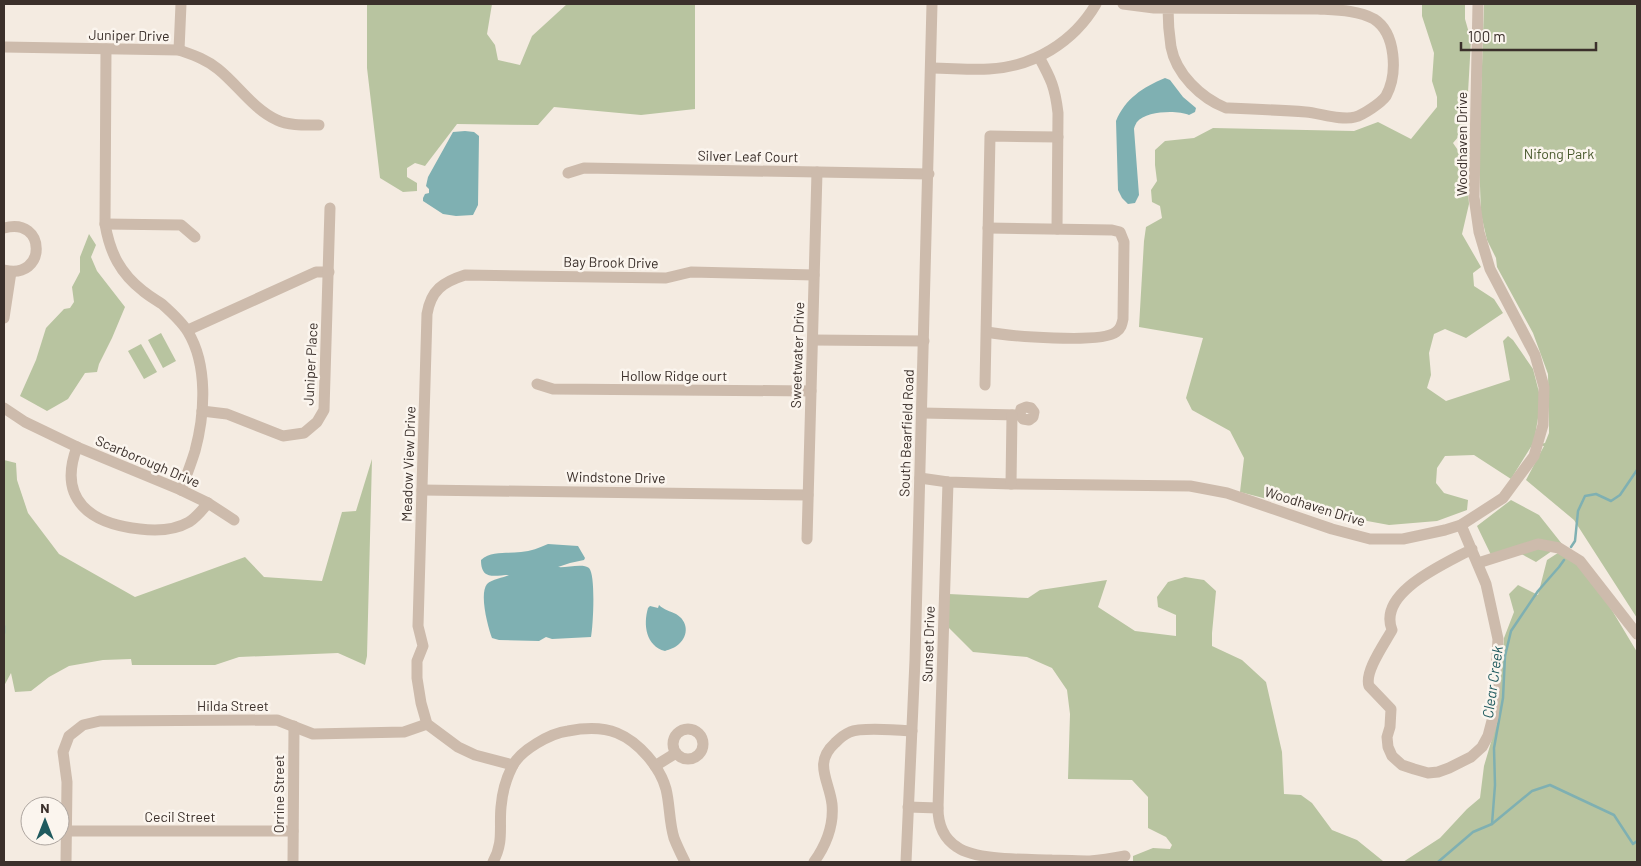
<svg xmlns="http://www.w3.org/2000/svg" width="1641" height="866" viewBox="0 0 1641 866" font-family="Barlow,sans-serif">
<rect width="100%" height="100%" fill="#f4ebe1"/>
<g fill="#b8c4a0">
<polygon points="367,4 492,4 487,34 495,45 498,60 520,65 532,36 567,4 695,4 695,109 641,115 554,107 538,125 457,124 425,166 415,163 407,168 407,177 417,183 417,191 403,192 380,178 367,68"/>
<polygon points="1422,4 1465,4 1465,19 1471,40 1466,128 1453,143 1466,162 1469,204 1462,234 1481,267 1473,273 1474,286 1494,299 1503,313 1466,338 1445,329 1434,334 1429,353 1431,375 1427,388 1446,401 1510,380 1503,341 1508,336 1513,340 1533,369 1541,400 1534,442 1511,479 1474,455 1445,456 1437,468 1436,483 1444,493 1468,500 1467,510 1437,521 1389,525 1318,512 1240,492 1244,458 1230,431 1192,410 1186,398 1203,338 1139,327 1144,241 1146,227 1162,218 1160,206 1152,202 1151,190 1157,181 1155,165 1155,150 1165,141 1194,138 1213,128 1354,131 1378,122 1411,139 1437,107 1437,97 1432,81 1434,53 1422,16"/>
<polygon points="1484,4 1637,4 1637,618 1574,520 1526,480 1544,446 1536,445 1545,443 1549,433 1549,422 1548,374 1533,333 1497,267 1496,258 1487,240 1481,214 1479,158"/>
<polygon points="89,234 96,245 91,257 97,271 125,307 112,338 99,364 97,372 85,373 68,399 47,411 20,396 36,360 46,328 64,309 70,308 74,302 72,287 80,272 80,257"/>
<polygon points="161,333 176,361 163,368 148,340"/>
<polygon points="141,344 157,372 144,379 128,351"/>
<polygon points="372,459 367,656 365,665 338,653 239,657 215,665 132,665 131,659 103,660 69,666 49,677 31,691 15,692 11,673 4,686 4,460 16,463 17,480 28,513 59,554 135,597 245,557 264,577 322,581 342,512 356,511"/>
<polygon points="1511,500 1539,515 1562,544 1536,562 1514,550 1492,557 1477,526"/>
<polygon points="1561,551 1589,572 1637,652 1637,862 1403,862 1440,838 1467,809 1480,798 1484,766 1497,722 1504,638 1514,612 1509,594 1518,585 1538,595 1547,560"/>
<polygon points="1185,577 1204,580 1216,591 1212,633 1212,646 1242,660 1266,682 1282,752 1284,794 1301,795 1312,803 1332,830 1357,840 1383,861 1390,862 1133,862 1133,856 1153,848 1170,849 1172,845 1166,837 1148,828 1148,797 1132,780 1068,779 1070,714 1067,690 1052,668 1027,657 973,652 948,627 949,594 1028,598 1040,590 1107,580 1098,607 1135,631 1176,636 1176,615 1158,607 1157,597 1168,582"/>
</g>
<g fill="#7fb0b2">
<path d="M1165,78L1170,80L1183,97L1196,108L1195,112L1189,115C1177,110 1146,111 1137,122C1136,123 1134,128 1134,129L1139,195L1135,203L1128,204L1122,198L1118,190L1116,121C1125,99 1143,87 1165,78Z"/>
<polygon points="465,131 474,132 479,136 478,205 473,215 456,216 443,214 423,201 423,198 425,194 429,193 429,189 426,186 428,177 453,132"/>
<path d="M548,544L578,546L585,558L584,560L570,563L558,567C566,568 583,563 589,568C596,575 593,627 591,637L552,639L546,637L539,641L499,640L492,638C488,627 479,594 487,584C492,579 503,578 509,575C495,575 481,581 481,560C492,550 507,554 521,552C531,551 539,548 548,544Z"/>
<path d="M659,605C664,610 670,611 676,614C688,621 689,635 679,644C675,648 670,649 665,651C646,646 643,625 648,608L650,606L658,608Z"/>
</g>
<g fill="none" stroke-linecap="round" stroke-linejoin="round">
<g stroke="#7fb0b2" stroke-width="2.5">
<polyline points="1571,547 1575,541 1578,511 1585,496 1596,494 1611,501 1620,495 1637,470"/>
<polyline points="4,626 4,633"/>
<polyline points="1492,824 1495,785 1494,748 1503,698 1505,656 1511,631 1538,591 1559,567 1564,560"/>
<polyline points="1438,862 1473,832 1492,824 1532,791 1550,785 1614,815 1633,844 1637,841"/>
</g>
<g stroke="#cdbbac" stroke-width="11">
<path d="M1123,4L1154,8L1318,9C1336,10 1358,10 1374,19C1396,33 1398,74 1386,96C1381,103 1363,115 1355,117C1342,121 1319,113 1306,112C1279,110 1252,109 1226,108C1201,98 1176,74 1171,47C1169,34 1168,21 1168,8"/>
<path d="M4,47L179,50C193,55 206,59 218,69C238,85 253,109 277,120C289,126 306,125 319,125"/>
<path d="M106,49L105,224C110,253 120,273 143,291C149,296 156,300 162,304C171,312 182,322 188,332C208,365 205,414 195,451C191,464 186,477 181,490"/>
<polyline points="179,50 181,4"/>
<path d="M1039,57C1051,79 1055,87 1058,113L1057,229"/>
<path d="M931,68C950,68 969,70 989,69C1033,67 1074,42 1096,4"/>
<polyline points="568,173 584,168 929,174"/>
<polyline points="105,224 181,225 195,237"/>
<path d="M4,228C47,216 47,281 4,270"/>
<polyline points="4,318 11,272"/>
<polyline points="188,330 316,272 329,272"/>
<path d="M987,332C1008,336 1101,344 1116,332C1121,329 1122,324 1123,319L1124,242L1120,232L1112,230L988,228"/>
<polyline points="813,340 924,341"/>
<polyline points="537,384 553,389 811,391"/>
<polyline points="985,385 990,136 1058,137"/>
<polyline points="4,408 25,422 77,447 181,490 208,503 234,520"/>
<polyline points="202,411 227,414 283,436 304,433 317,422 324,410 330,208"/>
<polyline points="922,413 1020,415 1023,419 1029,420 1033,417 1034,412 1031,408 1026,407 1021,409 1020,415"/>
<path d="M77,447C57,500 91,524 140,529C156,531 175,530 189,522C197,517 202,510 208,503"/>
<polyline points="920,478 948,482 1011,484 1190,486 1227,493 1332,529 1370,539 1403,539 1445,530 1461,525 1503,498 1534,456 1543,425 1544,387 1535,355 1490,269 1479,232 1474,197 1478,4"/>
<path d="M948,482L938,808C938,824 943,838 957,847C977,861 1027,859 1052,860C1065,860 1078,861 1090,861C1102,860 1114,858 1125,856"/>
<polyline points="1011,484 1012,415"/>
<polyline points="422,490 808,495"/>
<path d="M1461,525L1486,584L1498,639L1493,717L1488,736L1482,747L1471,757L1449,768L1438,772L1428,773L1414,769L1402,765L1392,756L1388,747L1387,737L1390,727L1391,709L1369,686C1364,672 1385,643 1392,630C1377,592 1445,564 1472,549"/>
<polyline points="807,539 817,172"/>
<polyline points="1478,563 1538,544 1559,548 1580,561 1637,634"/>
<circle cx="688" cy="744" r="15"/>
<path d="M513,765L475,755L458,747L427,724L421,703L417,678V661L423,646L418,626L427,314C431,290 443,282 465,275L666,278L691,272L814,275"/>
<polyline points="655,766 676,753"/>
<polyline points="908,807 938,808"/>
<polyline points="67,831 293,831"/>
<polyline points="66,862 67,782 63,752 69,736 83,725 100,721 277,720 313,734 404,732 427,724"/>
<polyline points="293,862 294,726"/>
<path d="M493,862C504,842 499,828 501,807C502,794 506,779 512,767C520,750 551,733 568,731C584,728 602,727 617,733C639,742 660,767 666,789C670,805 669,822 674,838C677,846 681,854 685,862"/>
<path d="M814,862C826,845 834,825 832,804C829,780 813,763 835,743C839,739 845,734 850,732C861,727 899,730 912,731"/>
<polyline points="906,862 915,660 932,4"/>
</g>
</g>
<g text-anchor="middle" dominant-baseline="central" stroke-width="5" stroke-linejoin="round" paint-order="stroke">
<g font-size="14" fill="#3b302b" stroke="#fbf5ee">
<text transform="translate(129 35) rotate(1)">Juniper Drive</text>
<text transform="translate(1461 144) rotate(-90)">Woodhaven Drive</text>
<text transform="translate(748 156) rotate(1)">Silver Leaf Court</text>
<text transform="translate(611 262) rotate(1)">Bay Brook Drive</text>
<text transform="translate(797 355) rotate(-88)">Sweetwater Drive</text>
<text transform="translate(310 364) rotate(-87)">Juniper Place</text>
<text x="674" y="375">Hollow Ridge ourt</text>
<text transform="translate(906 433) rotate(-88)">South Bearfield Road</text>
<text transform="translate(148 461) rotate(23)">Scarborough Drive</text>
<text transform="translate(408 464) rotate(-88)">Meadow View Drive</text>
<text transform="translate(616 477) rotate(1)">Windstone Drive</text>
<text transform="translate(1315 506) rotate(17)">Woodhaven Drive</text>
<text transform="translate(928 644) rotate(-88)">Sunset Drive</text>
<text x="233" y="705">Hilda Street</text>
<text transform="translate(278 794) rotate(-90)">Orrine Street</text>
<text x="180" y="816">Cecil Street</text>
</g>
<g font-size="14" fill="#4a5a2e" stroke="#fbf5ee">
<text x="1559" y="153">Nifong Park</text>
</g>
<g font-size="15" font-style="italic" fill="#1f5a5e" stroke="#fbf5ee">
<text transform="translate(1492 682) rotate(-82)">Clear Creek</text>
</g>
</g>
<rect width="1641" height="866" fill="none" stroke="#3b302b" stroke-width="10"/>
<g transform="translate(45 821)"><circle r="24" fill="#fbf5ee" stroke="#aea6a0"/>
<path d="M0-4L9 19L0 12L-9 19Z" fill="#1f5a5e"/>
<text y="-8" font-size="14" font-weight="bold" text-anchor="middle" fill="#3b302b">N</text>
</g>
<path d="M1461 42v8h135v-8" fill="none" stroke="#3b302b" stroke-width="2.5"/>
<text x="1468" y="42" font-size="15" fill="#3b302b" stroke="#fbf5ee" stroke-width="4" paint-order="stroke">100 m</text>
</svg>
